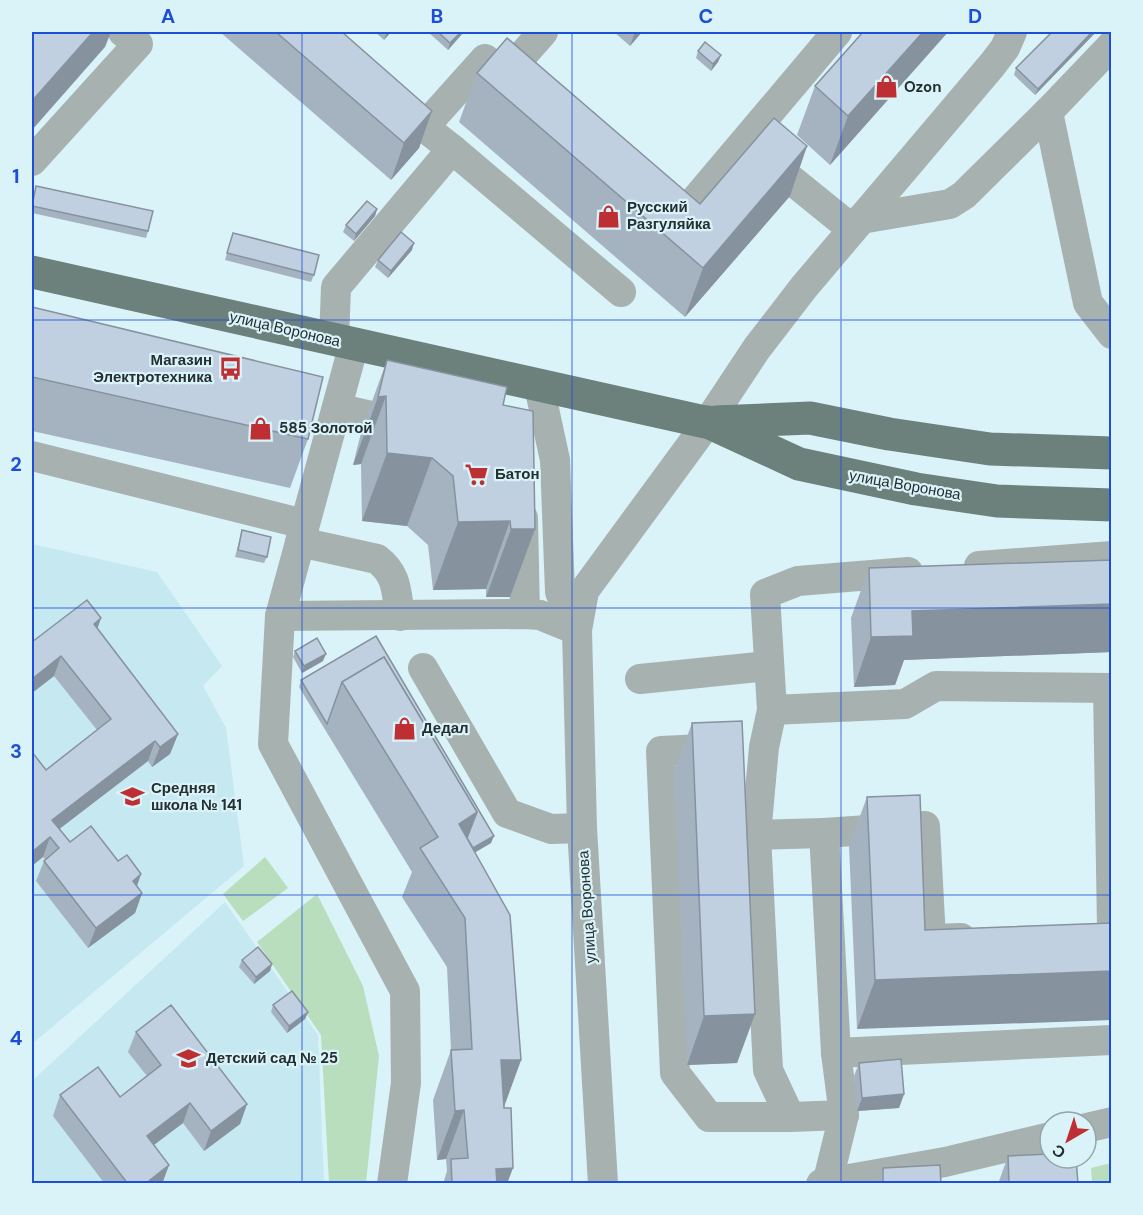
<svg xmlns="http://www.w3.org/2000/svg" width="1143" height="1215" viewBox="0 0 1143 1215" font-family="'DM Sans',sans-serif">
<rect width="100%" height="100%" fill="#daf3f9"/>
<g fill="#c6e8f1">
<polygon points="32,544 157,572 222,666 203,686 226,728 244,866 32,1044"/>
<polygon points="225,902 318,1035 324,1183 32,1184 32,1081"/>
</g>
<g fill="#b9debe">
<polygon points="265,857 288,888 243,921 223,894"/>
<polygon points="317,894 363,986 379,1056 366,1183 329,1183 321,1035 257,942"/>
<polygon points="1111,1163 1111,1183 1092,1183 1091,1168"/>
</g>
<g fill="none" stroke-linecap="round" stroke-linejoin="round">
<g stroke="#a7b2b0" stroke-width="30">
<polyline points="505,75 543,32"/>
<polyline points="399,105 424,127 485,59 519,88"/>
<polyline points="1048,112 1088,303 1112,334"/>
<polyline points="452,149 621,292"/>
<polyline points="763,157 852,229"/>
<polyline points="32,161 138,44 123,32"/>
<polyline points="668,218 675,224 837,32"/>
<polyline points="861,219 950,204 964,195 1048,112 1112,45"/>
<polyline points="334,340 336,287 452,149 424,127"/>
<polyline points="354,344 280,616 273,744 405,991 406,1083 392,1184"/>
<polyline points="539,386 555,460 560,592 577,630"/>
<polyline points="337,408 407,424"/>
<polyline points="32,456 304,524"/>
<polyline points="523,518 525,614"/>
<path d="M300,542L377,559C398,575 396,592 400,616"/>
<polyline points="979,566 1112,556"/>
<polyline points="280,616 525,614 540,615 577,630"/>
<polyline points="423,668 507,813 551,829 582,828"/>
<polyline points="640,679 768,666"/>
<polyline points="1108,688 1112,928"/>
<polyline points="772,710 905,704 936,686 1112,688"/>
<polyline points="723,748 661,751 675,1073 709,1117 790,1117"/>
<polyline points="756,835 824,833"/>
<polyline points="836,1053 1112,1040"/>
<polyline points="844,1115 790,1117 768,1070 756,835 764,747 772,710 765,594 798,581 908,572"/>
<polyline points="1086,1128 1112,1122"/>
<polyline points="603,1184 582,828 577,630 584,591 708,422 757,348 804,287 992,65 1005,48 1012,32"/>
<polyline points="821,1184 945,1162 1050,1137"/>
<polyline points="827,1184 844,1115 836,1053 824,833 925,826 931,939 961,938"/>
</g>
<g stroke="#6c807c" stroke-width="33">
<polyline points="32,272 705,422"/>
<polyline points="708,422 799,464 916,489 997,501 1112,505"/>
<polyline points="716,422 810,418 889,434 990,449 1112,453"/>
</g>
</g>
<g fill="#a5b3c1">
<polygon points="220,32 342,32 432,111 419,148 391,180"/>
<polygon points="375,32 391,32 384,40"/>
<polygon points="428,32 463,32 462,34 448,50"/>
<polygon points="614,32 642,32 630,46"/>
<polygon points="863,32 948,32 830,165 797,135 815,86"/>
<polygon points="1052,32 1096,32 1035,95 1014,75 1016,68"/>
<polygon points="698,51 721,55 718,62 711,71 696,58"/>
<polygon points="477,73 700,204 807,146 790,196 685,317 459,122"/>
<polygon points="36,186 148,231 146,238 32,213 32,202"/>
<polygon points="377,209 375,216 354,241 343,232 346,225"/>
<polygon points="233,233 314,275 311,282 225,260"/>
<polygon points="412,250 388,278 375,267 378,260"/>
<polygon points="32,307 308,439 290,488 32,431"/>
<polygon points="387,360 503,405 535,529 510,597 486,597 486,589 433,590 428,545 407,526 362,521 361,464 353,465 362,429"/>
<polygon points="242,530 267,557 264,563 235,557"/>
<polygon points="1112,560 1112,652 904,660 895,685 854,687 851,618 869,568"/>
<polygon points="101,618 97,629 178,734 170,754 152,767 148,761 59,829 70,842 118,861 141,874 137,886 142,893 135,913 88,948 36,881 44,861 45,860 43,857 46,770 97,730 54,676 32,693 32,642"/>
<polygon points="376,636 491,843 475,852 521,1060 504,1107 507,1184 443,1184 447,1171 446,1159 437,1160 433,1100 451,1050 447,967 402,897 412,872 299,687 301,680"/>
<polygon points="295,651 323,661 302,673 293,657"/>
<polygon points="692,723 755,1014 737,1063 687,1065 674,772"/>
<polygon points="867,797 925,930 857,1029 849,846"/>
<polygon points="242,960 272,964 270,971 254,984 239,967"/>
<polygon points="273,1005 308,1012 305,1019 287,1033 271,1012"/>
<polygon points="136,1032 247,1104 240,1124 204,1151 183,1123 154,1145 169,1165 162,1184 105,1184 53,1116 60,1095 120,1097 147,1076 128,1052"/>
<polygon points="859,1063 904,1094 899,1108 857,1111 854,1076"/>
<polygon points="1008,1156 1078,1184 998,1184"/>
<polygon points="883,1168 941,1184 877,1184"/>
</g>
<g fill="#86929d">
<polygon points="93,32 111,32 105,47 32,130 32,101"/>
<polygon points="387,32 391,32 384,40"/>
<polygon points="461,32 463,32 462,34 448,50 450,43"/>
<polygon points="635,32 642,32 630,46"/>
<polygon points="923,32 948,32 830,165 848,116"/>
<polygon points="1092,32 1096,32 1035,95 1038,89"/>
<polygon points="721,55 718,62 711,71 713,64"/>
<polygon points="432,111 419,148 391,180 404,143"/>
<polygon points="807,146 790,196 685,317 703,268"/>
<polygon points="377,209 375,216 354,241 356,234"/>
<polygon points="414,243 412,250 388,278 391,271"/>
<polygon points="386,396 361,464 353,465 378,397"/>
<polygon points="387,453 432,458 407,526 362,521"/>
<polygon points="510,521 486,589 433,590 458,522"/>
<polygon points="511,529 535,529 510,597 486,597"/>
<polygon points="1112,604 1112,652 904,660 895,685 854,687 871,637 912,611"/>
<polygon points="101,618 94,638 94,624"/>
<polygon points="326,654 323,661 302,673 304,666"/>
<polygon points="61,656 54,676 32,693 32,679"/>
<polygon points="178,734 170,754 152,767 160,747"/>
<polygon points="155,741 148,761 45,840 52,820"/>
<polygon points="477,812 494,836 491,843 459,862 459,824"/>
<polygon points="50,837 43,857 32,866 32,852"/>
<polygon points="141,874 134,894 133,881"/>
<polygon points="142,893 135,913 88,948 96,928"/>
<polygon points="272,964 270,971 254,984 256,977"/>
<polygon points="1112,971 1112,1020 857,1029 875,980"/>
<polygon points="308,1012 305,1019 287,1033 289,1026"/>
<polygon points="755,1014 737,1063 687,1065 704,1016"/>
<polygon points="501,1060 521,1060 503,1109"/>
<polygon points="904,1094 899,1108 857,1111 862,1098"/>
<polygon points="190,1103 183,1123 139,1156 147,1136"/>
<polygon points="247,1104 240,1124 204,1151 211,1131"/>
<polygon points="464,1110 446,1159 437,1160 455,1111"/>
<polygon points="169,1165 162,1184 145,1184"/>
<polygon points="513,1168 507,1184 491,1184 496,1169"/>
</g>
<g fill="#c0d0e0" stroke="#86929d" stroke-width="1.5">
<polygon points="32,32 93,32 32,101"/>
<polygon points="276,32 342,32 432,111 404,143"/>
<polygon points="438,32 461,32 450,43"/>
<polygon points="863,32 923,32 848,116 815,86"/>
<polygon points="1052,32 1092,32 1038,89 1016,68"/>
<polygon points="507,38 700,204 774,118 807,146 703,268 477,73"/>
<polygon points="705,42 721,55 713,64 698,51"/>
<polygon points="36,186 153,211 148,231 32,206"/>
<polygon points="367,201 377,209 356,234 346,225"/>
<polygon points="401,232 414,243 391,271 378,260"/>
<polygon points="233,233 319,255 314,275 227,253"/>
<polygon points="32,307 323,377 308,439 32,377"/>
<polygon points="387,360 507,387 503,405 533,411 535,529 511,529 510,521 458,522 453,476 432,458 387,453 386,396 378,397"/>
<polygon points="242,530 271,537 267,557 238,550"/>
<polygon points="1112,560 1112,604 912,611 913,636 871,637 869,568"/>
<polygon points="87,600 101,618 94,624 178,734 160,747 155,741 52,820 70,842 91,826 118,861 127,855 141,874 133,881 142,893 96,928 44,861 59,848 50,837 32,852 32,752 46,770 111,719 61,656 32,679 32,642"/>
<polygon points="376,636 494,836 473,848 467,838 477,812 384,657 342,682 327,724 301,680"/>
<polygon points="317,638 326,654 304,666 295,651"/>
<polygon points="384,657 477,812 459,824 510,915 521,1060 501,1060 504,1108 511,1108 513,1168 496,1169 497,1184 452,1184 451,1159 468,1158 464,1110 455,1111 451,1050 472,1049 465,918 420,848 438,837 342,682"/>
<polygon points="742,721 755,1014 704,1016 692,723"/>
<polygon points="920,795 925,930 1112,923 1112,971 875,980 867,797"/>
<polygon points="258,947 272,964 256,977 242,960"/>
<polygon points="292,991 308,1012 289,1026 273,1005"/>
<polygon points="171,1005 247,1104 211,1131 190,1103 147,1136 169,1165 145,1184 128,1184 60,1095 98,1067 120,1097 161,1065 136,1032"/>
<polygon points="901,1059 904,1094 862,1098 859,1063"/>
<polygon points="1050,1154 1050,1158 1076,1158 1078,1184 1009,1184 1008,1156"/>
<polygon points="940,1165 941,1184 883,1184 883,1168"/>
</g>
<path fill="none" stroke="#1d4ed8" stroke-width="1.5" stroke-opacity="0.55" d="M302,32V1184M572,32V1184M841,32V1184M32,320H1112M32,608H1112M32,895H1112"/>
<defs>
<symbol id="shop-bare" viewBox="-9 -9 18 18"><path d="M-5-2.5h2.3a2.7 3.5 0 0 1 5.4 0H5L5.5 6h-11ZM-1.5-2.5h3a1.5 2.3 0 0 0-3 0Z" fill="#be2f34" stroke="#daf3f9" stroke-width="2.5" paint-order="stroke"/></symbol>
<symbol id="bus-bare" viewBox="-9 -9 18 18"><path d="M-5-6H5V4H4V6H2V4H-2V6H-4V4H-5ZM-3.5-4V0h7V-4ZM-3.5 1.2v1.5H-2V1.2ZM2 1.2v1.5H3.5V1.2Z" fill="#be2f34" stroke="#daf3f9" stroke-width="2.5" paint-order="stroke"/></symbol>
<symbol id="supermarket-bare" viewBox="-9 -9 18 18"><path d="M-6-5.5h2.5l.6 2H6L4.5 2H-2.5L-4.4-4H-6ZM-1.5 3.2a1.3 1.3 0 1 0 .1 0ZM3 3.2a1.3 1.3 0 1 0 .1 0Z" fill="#be2f34" stroke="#daf3f9" stroke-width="2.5" paint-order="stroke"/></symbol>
<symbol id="school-bare" viewBox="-9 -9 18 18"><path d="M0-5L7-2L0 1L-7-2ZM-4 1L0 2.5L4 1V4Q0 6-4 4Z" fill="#be2f34" stroke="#daf3f9" stroke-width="2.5" paint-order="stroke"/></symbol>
</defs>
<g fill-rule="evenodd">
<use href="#shop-bare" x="870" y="70" width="33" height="33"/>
<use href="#shop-bare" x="592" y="200" width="33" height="33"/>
<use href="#bus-bare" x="214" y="352" width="33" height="33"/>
<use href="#shop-bare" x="244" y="412" width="33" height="33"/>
<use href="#supermarket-bare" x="460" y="458" width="33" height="33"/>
<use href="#shop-bare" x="388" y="712" width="33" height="33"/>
<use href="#school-bare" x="116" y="780" width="33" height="33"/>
<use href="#school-bare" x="172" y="1042" width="33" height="33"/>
</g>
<g text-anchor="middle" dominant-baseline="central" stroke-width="4.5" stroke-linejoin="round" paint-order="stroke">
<g font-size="15" font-weight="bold" fill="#252f31" stroke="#daf3f9" text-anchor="start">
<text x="904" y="87">Ozon</text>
<text x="627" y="207">Русский<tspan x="627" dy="17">Разгуляйка</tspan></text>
<text x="212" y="360" text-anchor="end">Магазин<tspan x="212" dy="17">Электротехника</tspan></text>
<text x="279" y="428">585 Золотой</text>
<text x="495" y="474">Батон</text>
<text x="422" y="728">Дедал</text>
<text x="151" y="788">Средняя<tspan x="151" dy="17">школа № 141</tspan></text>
<text x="206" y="1058">Детский сад № 25</text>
</g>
<g font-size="15" fill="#252f31" stroke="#daf3f9">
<text transform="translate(285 329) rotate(13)">улица Воронова</text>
<text transform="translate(905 485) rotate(10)">улица Воронова</text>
<text transform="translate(587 907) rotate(-94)">улица Воронова</text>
</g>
</g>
<rect width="1143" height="1215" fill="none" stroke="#daf3f9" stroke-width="66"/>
<g transform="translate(1068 1140) rotate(219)"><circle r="28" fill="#daf3f9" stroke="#92a5a9" stroke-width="1.5"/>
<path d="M0-4.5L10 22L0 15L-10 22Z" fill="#be2f34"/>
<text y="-9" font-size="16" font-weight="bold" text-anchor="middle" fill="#252f31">С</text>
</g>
<rect x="33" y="33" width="1077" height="1149" fill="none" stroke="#1d4ed8" stroke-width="2"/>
<g font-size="20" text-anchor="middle" font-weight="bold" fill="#1d4ed8">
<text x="168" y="23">A</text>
<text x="437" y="23">B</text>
<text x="706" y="23">C</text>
<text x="975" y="23">D</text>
<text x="16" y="183">1</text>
<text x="16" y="471">2</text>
<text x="16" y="758">3</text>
<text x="16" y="1045">4</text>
</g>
</svg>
